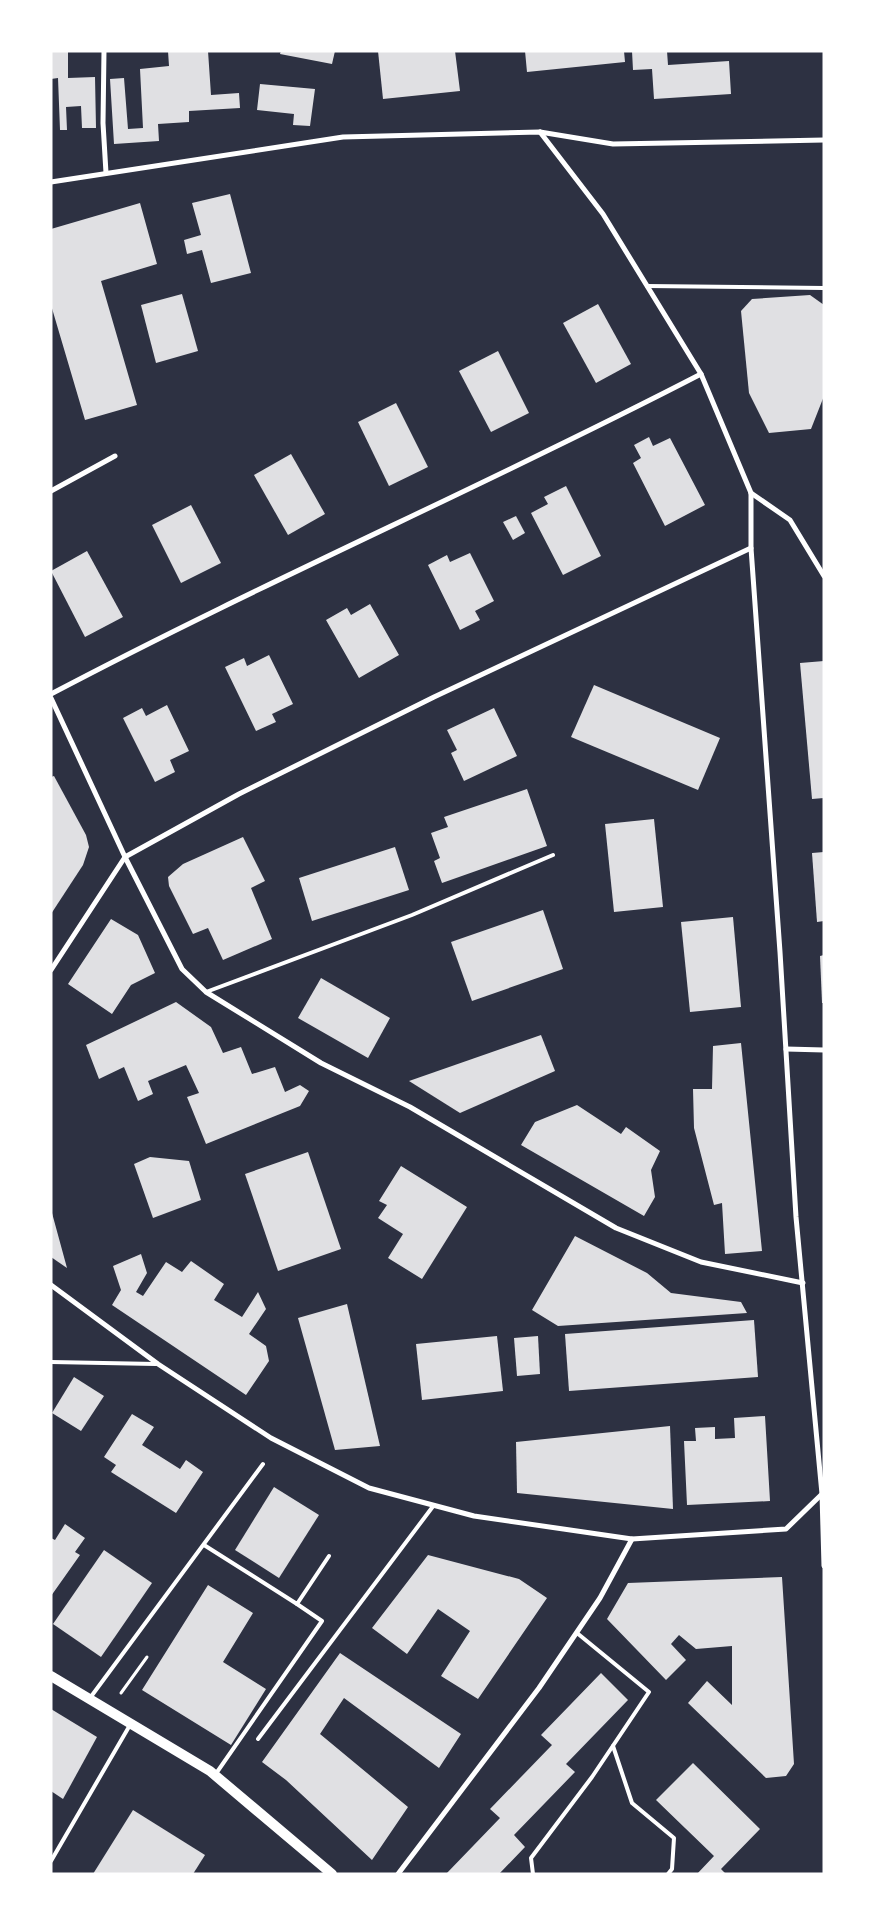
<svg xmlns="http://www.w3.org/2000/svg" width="875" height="1925" viewBox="0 0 875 1925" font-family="'Roboto Condensed',sans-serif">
<rect width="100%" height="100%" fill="#2d3142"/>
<g fill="#e0e0e3">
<polygon points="51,51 68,51 68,78 95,77 96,128 82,128 81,106 66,107 67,130 60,130 58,78 51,79"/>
<polygon points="168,51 208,51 211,95 239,93 240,108 189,111 189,122 158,124 159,141 114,144 110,79 124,78 128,129 143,128 140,69 169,66"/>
<polygon points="281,51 335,51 332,64 280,54"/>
<polygon points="378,51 455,51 460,91 383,99"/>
<polygon points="525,51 624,51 625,62 527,72"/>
<polygon points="632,51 667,51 668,65 729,61 731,94 654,99 652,69 633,70"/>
<polygon points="260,84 315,89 310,126 293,125 294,114 257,110"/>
<polygon points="230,194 251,273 211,283 202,250 187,254 184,240 201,235 192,203"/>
<polygon points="140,203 157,264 101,281 137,405 85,420 51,305 51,229"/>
<polygon points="182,294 198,351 156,363 141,305"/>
<polygon points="810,295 824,305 824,396 811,429 769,433 749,393 741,311 752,299"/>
<polygon points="598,304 631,364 596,383 563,323"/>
<polygon points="498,351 529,413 491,432 459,371"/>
<polygon points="396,403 428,467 389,486 358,422"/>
<polygon points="649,437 653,446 670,438 705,505 665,526 633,463 641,458 634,445"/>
<polygon points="291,454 325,514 288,535 254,475"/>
<polygon points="566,486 601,556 563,575 531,513 548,504 544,497"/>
<polygon points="191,505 221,563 181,583 152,525"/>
<polygon points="516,516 525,533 513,540 503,522"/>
<polygon points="87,551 123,617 85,637 51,571"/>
<polygon points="470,553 494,601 475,611 480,620 460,630 428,565 447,555 450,562"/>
<polygon points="370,604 399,655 359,678 326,620 347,608 351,615"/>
<polygon points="269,655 293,704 272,714 276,722 256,731 225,667 244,658 247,666"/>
<polygon points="824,661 824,798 812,799 800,663"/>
<polygon points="594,685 720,738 698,790 571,737"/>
<polygon points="167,705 189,751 170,760 175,772 155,782 123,718 142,708 146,716"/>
<polygon points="494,708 517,756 464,781 451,753 457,750 447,730"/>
<polygon points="54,776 86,835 89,847 83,865 51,914 51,777"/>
<polygon points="527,789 547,846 442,883 434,861 440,858 431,833 448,827 444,817"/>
<polygon points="654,819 663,907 614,912 605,824"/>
<polygon points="243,837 265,881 251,888 272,939 223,960 208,928 193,934 169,886 168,877 183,864"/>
<polygon points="395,847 409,890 312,921 299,878"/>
<polygon points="824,852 824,921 817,922 812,853"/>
<polygon points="543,910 563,969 472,1001 451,942"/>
<polygon points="733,917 741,1007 690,1012 681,922"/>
<polygon points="111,919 138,935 155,973 131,985 112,1014 68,984"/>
<polygon points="824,955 824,1003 822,1003 820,956"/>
<polygon points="321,978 390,1018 368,1058 298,1018"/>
<polygon points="176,1002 211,1027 223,1053 241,1047 252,1074 275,1067 285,1092 300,1085 309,1091 300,1106 206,1144 187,1097 199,1093 186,1065 148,1081 153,1094 138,1101 124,1067 99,1079 86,1045"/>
<polygon points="541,1035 555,1071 460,1113 409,1081"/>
<polygon points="741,1043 762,1251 725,1254 722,1203 714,1205 694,1128 693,1089 712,1089 713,1046"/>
<polygon points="577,1105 621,1134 626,1127 660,1151 651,1170 655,1197 644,1216 521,1145 535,1122"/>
<polygon points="308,1152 341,1249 278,1271 245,1174"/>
<polygon points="150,1157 189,1161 201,1200 153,1218 134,1164"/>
<polygon points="401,1166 467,1207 422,1279 388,1258 403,1234 378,1218 387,1205 379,1201"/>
<polygon points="51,1213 52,1213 67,1268 51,1257"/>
<polygon points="575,1236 647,1273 671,1293 741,1302 747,1313 558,1326 532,1310"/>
<polygon points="141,1254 147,1273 136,1292 143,1296 166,1262 182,1272 191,1261 224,1284 214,1300 242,1317 258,1292 266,1309 249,1334 266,1346 269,1361 246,1395 112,1305 121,1290 113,1266"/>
<polygon points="347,1304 380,1446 335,1450 298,1318"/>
<polygon points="754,1320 758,1377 569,1391 565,1334"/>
<polygon points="497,1336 503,1391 422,1400 416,1344"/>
<polygon points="538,1336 540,1374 517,1376 514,1338"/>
<polygon points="74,1377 104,1396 81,1431 52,1413"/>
<polygon points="132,1414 154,1427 142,1445 180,1469 186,1460 203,1472 176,1513 111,1472 116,1465 104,1457"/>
<polygon points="765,1416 770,1501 687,1505 684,1441 696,1441 695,1428 715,1427 715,1439 735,1438 734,1418"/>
<polygon points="670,1426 673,1509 517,1493 516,1442"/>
<polygon points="274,1487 319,1515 279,1578 235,1550"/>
<polygon points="65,1524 85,1538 75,1552 80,1555 51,1596 51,1538 55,1540"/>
<polygon points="104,1550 152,1583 101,1657 53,1624"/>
<polygon points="428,1555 519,1579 547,1598 478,1699 441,1676 470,1631 438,1609 407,1654 372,1628"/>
<polygon points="782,1577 794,1764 786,1776 766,1778 688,1703 707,1681 732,1705 732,1646 696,1649 679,1635 671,1644 686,1660 666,1680 607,1619 628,1583"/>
<polygon points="208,1585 253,1613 223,1662 266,1689 231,1745 142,1690"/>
<polygon points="340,1653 461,1734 439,1768 344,1698 320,1734 408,1807 372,1860 286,1780 262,1762"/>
<polygon points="601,1673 628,1700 566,1764 575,1772 514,1835 525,1847 499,1874 446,1874 500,1818 490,1809 552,1745 541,1735"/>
<polygon points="51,1709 97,1737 63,1799 51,1791"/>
<polygon points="693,1763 760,1829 721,1869 726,1874 697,1874 714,1856 656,1800"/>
<polygon points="133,1810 205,1855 193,1874 93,1874"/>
</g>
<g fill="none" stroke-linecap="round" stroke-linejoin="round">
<polyline stroke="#fff" stroke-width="3" points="121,1693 147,1657"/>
<g stroke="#fff" stroke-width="4">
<polyline points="647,286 824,288"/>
<polyline points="206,992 412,915 553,855"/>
<polyline points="51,1362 156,1364"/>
<polyline points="204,1545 297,1604 329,1556"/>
<polyline points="90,1698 263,1464"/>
<polyline points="258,1739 434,1505"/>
<polyline points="613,1746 632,1803 674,1838 672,1869 668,1874"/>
<polyline points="215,1775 322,1621 297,1604"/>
<polyline points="51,1861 130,1725"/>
<polyline points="533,1874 531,1858 592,1777 649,1692 577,1633"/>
</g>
<g stroke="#fff" stroke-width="5">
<polyline points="104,51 103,123 106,173"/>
<polyline points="540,132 603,214 701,374 751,493 751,548 780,952 796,1217 822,1494 824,1566"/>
<polyline points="51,182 343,137 540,132 613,144 824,140"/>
<polyline points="51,491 115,456"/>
<polyline points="751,493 790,520 824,576"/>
<path d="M51,694C265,581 487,485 701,374"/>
<polyline points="51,698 125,857 182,969 206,992 321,1063 410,1107 616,1228 701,1262 803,1283"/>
<polyline points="51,970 125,857 239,794 434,697 751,548"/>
<polyline points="786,1049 824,1050"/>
<polyline points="51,1285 158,1364 271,1438 369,1488 474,1516 632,1539 786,1529 822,1494"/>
<polyline points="398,1874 539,1688 600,1598 632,1539"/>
</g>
<polyline stroke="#fff" stroke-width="10" points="51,1676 210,1771 332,1874"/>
</g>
<rect width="875" height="1925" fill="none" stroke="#ffffff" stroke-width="105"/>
</svg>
